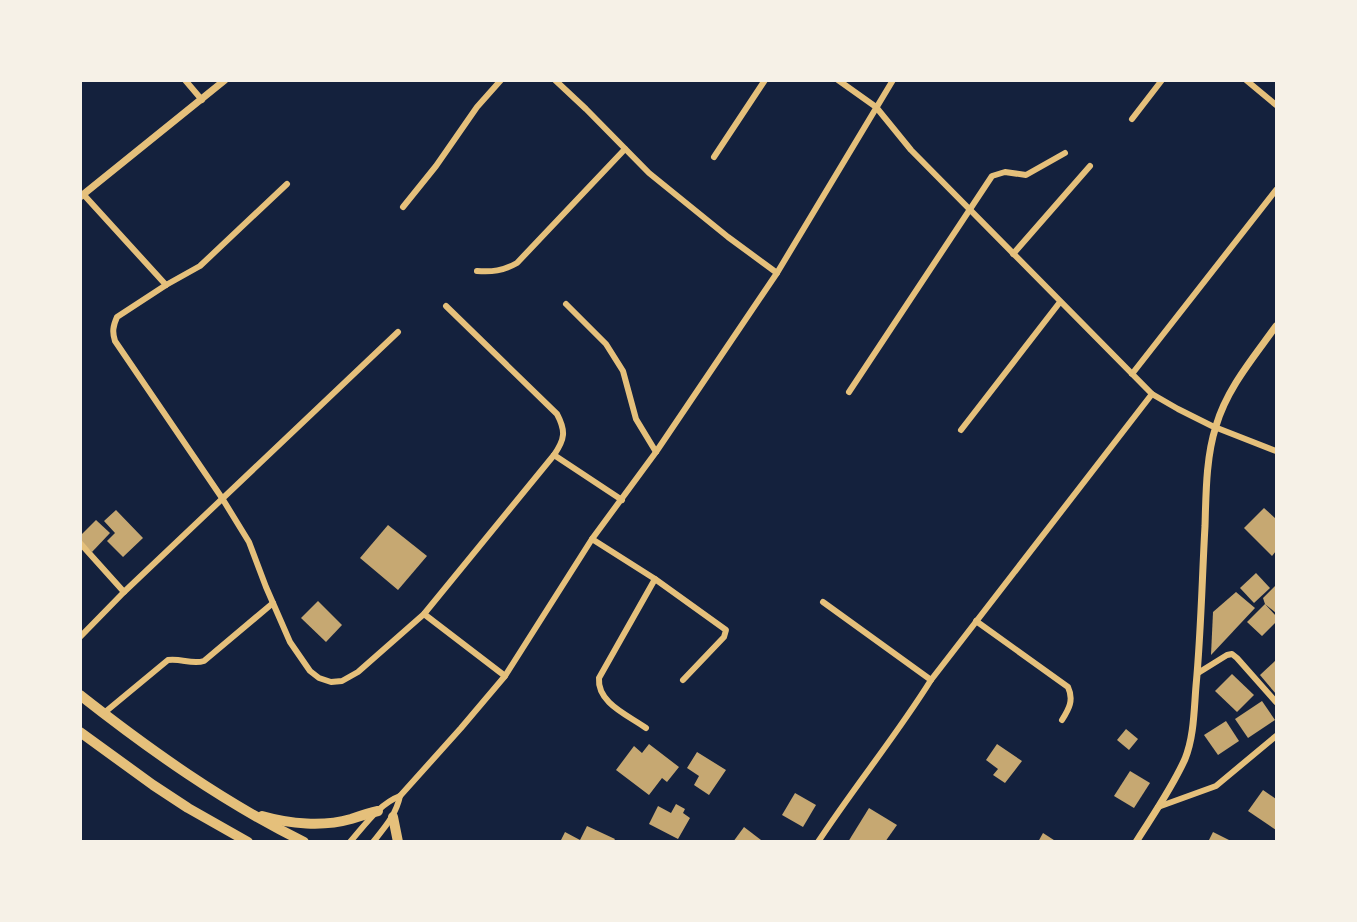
<svg xmlns="http://www.w3.org/2000/svg" width="1357" height="922" viewBox="0 0 1357 922" font-family="'Titillium Web',sans-serif">
<rect width="100%" height="100%" fill="#14213d"/>
<g fill="#c6a872">
<polygon points="1264,508 1276,519 1276,551 1272,556 1244,528"/>
<polygon points="116,510 143,538 123,557 107,541 115,533 104,521"/>
<polygon points="96,520 110,533 92,552 80,541 80,536"/>
<polygon points="388,525 427,556 398,590 360,558"/>
<polygon points="1256,573 1270,588 1254,603 1240,588"/>
<polygon points="1276,585 1276,613 1265,604 1276,616 1276,622 1262,636 1247,622 1265,604 1263,598"/>
<polygon points="1236,592 1255,608 1211,655 1213,612"/>
<polygon points="318,601 342,625 326,642 301,618"/>
<polygon points="1276,660 1276,694 1260,675"/>
<polygon points="1232,674 1254,695 1237,712 1215,691"/>
<polygon points="1262,701 1275,720 1248,738 1235,719"/>
<polygon points="1226,721 1239,741 1218,755 1204,735"/>
<polygon points="1126,729 1138,739 1129,750 1117,740"/>
<polygon points="649,744 679,767 667,782 662,778 649,795 616,770 634,746 642,753"/>
<polygon points="997,744 1022,761 1005,783 993,775 998,769 986,760"/>
<polygon points="697,752 726,770 709,795 694,785 699,776 687,768"/>
<polygon points="1130,771 1150,783 1134,808 1114,796"/>
<polygon points="1263,790 1276,799 1276,830 1248,811"/>
<polygon points="795,793 816,805 803,827 782,815"/>
<polygon points="676,804 685,809 683,813 690,818 678,839 649,824 658,806 671,813"/>
<polygon points="869,808 897,825 885,842 848,842"/>
<polygon points="587,826 615,839 613,842 560,842 565,832 580,840"/>
<polygon points="744,827 761,840 760,842 733,842"/>
<polygon points="1213,832 1233,842 1208,842"/>
<polygon points="1043,833 1057,842 1038,842"/>
</g>
<g fill="none" stroke-linecap="round" stroke-linejoin="round">
<g stroke="#e5c07b" stroke-width="6">
<polyline points="185,80 202,100"/>
<polyline points="555,80 586,109 649,173 728,237 777,273"/>
<polyline points="838,80 876,107 911,150 1152,394 1178,409 1212,426 1276,451"/>
<polyline points="1246,80 1276,105"/>
<polyline points="1132,119 1162,80"/>
<polyline points="714,157 765,80"/>
<path d="M287,184L200,266L166,285L117,317C113,326 112,332 115,341L222,498L249,542L266,587L290,642L310,671L319,678L331,682L342,681L358,672L424,614L554,455C565,439 566,431 557,414L446,306"/>
<polyline points="84,195 166,285"/>
<polyline points="403,207 436,166 477,107 501,80"/>
<polyline points="1013,254 1090,166"/>
<path d="M477,271C492,272 503,271 517,263L625,149"/>
<polyline points="566,304 606,344 623,371 636,419 656,452"/>
<polyline points="1132,374 1276,190"/>
<polyline points="849,392 992,176 1005,172 1026,175 1065,153"/>
<polyline points="961,430 1060,302"/>
<polyline points="554,455 622,500"/>
<polyline points="592,539 655,579 726,630 724,637 683,680"/>
<polyline points="80,543 124,592"/>
<polyline points="823,602 931,680"/>
<polyline points="424,614 505,676"/>
<path d="M976,621L1068,687C1074,700 1069,709 1062,720"/>
<polyline points="80,637 124,592 398,332"/>
<polyline points="1198,673 1227,655 1232,654 1237,658 1276,702"/>
<path d="M104,713L168,660C181,658 192,665 204,661L273,603"/>
<path d="M646,728C628,715 597,703 599,678L655,579"/>
<polyline points="1158,807 1216,786 1276,736"/>
<path d="M350,842C365,825 379,804 400,796L461,728L505,676L592,539L656,452L777,273L893,80"/>
<path d="M373,842C385,827 396,815 400,796"/>
<path d="M818,842C854,787 896,736 931,680L1152,394"/>
</g>
<g stroke="#e5c07b" stroke-width="7">
<polyline points="80,197 225,80"/>
<path d="M1136,842C1153,815 1172,788 1185,759C1194,737 1194,710 1196,686C1201,633 1202,579 1205,526C1206,493 1206,457 1216,426C1227,388 1254,357 1276,326"/>
</g>
<g stroke="#e5c07b" stroke-width="10">
<path d="M80,695C150,750 223,802 304,842"/>
<polyline points="80,732 153,785 188,808 248,842"/>
<path d="M262,816C290,824 323,827 351,819C360,816 369,813 378,811"/>
<polyline points="393,817 398,842"/>
</g>
</g>
<rect width="1357" height="922" fill="none" stroke="#f6f1e7" stroke-width="164"/>
</svg>
